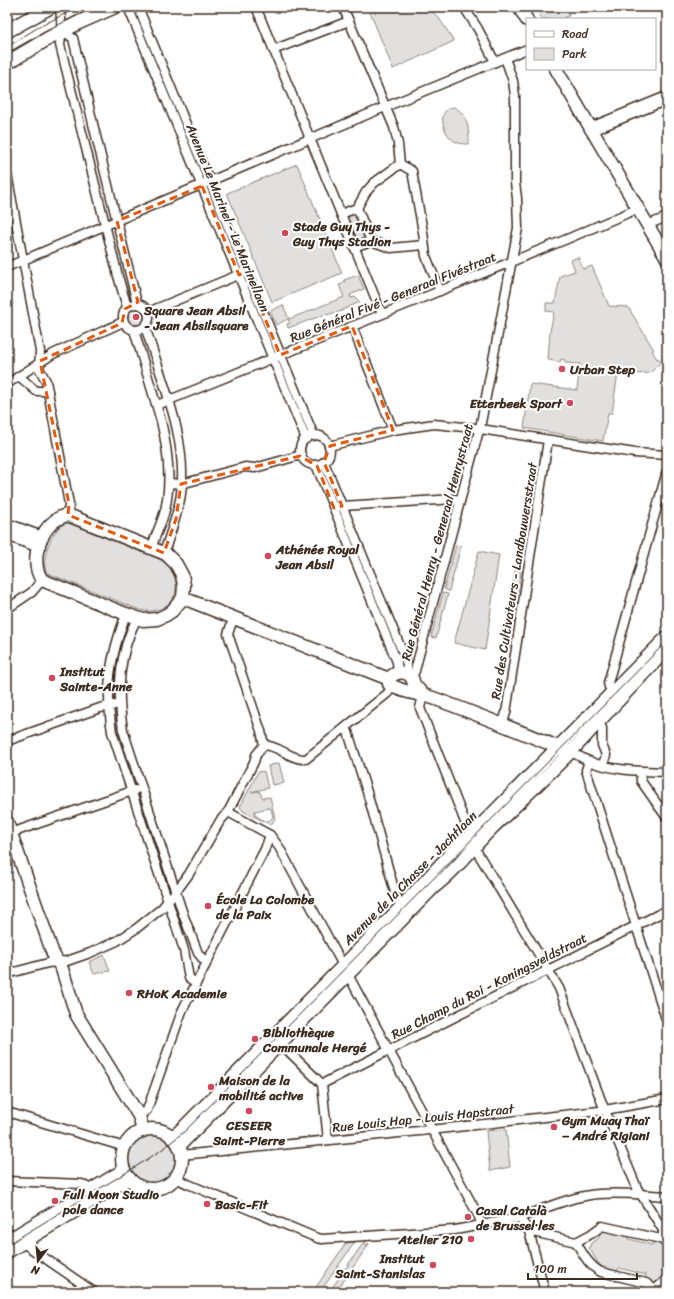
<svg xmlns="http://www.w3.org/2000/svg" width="674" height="1299" viewBox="0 0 674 1299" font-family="Sriracha,sans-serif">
<rect width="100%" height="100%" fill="#fff"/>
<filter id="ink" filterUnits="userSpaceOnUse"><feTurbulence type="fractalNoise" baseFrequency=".025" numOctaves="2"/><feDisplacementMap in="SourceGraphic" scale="8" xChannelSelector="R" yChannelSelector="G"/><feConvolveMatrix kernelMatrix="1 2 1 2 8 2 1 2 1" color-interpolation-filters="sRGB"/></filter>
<g filter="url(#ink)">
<g fill="#e2e0de" stroke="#8e857e" fill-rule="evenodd">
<polygon points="368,7 427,7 439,18 454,41 393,69"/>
<polygon points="535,7 566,7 569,16 561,19 542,19"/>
<path d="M454,107C468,114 469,129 469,144C465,144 460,144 456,142C443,136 435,109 454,107Z"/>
<polygon points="297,164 342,273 272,302 227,193"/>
<polygon points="355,210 367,239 356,243 345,215"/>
<polygon points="578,257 583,269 592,266 609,306 628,307 654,350 652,351 657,359 658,358 661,362 650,373 635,374 618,373 612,413 608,413 603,441 524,428 530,384 577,390 580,364 565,363 565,360 561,359 560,362 548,360 550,331 554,312 546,311 546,303 555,303 560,276 575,271 571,260"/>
<path d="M358,275L364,289L350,295L351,298L355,297L360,302L342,310V311C337,313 333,312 327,315L326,314L288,328L287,324L290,323L288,319L276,325L270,311L283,305L289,319L344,297L339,285L345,283L344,280Z"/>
<circle cx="136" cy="317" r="8"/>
<path d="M68,523C89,531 110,540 131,548C142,553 158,556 167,565C176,574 180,591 171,601C163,610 151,613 140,610L47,573C39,561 53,524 68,523Z"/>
<polygon points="456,545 461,546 449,591 444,589"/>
<polygon points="479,551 499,555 485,650 454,643"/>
<polygon points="517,558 523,559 516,604 510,603"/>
<polygon points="443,593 448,594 436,638 431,637"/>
<polygon points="509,607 515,608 508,653 503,652"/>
<polygon points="279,763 284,783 272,785 268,766"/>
<path d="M264,771L268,788L251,792L259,791L263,798L270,797L275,818L271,825L243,811L240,807L258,772ZM269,808L271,809L273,817L269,821H264L255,815V811Z"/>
<polygon points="104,955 110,971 94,974 89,962"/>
<polygon points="506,1129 510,1167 490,1171 486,1131"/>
<circle cx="152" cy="1159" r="26"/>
<polygon points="600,1230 630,1236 629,1239 652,1245 654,1241 663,1243 667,1249 666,1275 655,1285 646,1280 646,1275 619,1268 616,1272 602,1269 589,1248 591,1243 598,1239"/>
<polygon points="355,1242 320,1292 316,1292 314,1290 346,1243"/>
<polygon points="364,1242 366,1242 364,1245 366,1246 368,1243 369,1244 336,1292 329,1292"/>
</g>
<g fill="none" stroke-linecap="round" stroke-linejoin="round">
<defs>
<g id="street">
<polyline points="60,7 62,31 60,45 118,276 127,307"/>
<polyline points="128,7 306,439"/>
<polyline points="138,7 314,436"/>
<polyline points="256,7 382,314"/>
<polyline points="343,7 394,127 398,144 400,164"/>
<polyline points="464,7 478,29 495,62"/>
<polyline points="62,31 73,38 94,128 137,303"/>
<polyline points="273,50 349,21"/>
<polyline points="400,164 412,171 423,232 426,256 440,291"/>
<polyline points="7,174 40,351 39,368 46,381 69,504 68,515"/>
<polyline points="357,208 366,192 374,183 400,164"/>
<polyline points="357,208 371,241"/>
<polyline points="341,214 357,208"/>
<polyline points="647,225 667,217"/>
<polyline points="371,241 391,248 424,245"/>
<polyline points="354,247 371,241"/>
<polyline points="7,267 385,107 527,49"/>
<circle cx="136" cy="317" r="13"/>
<polyline points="148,312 243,273"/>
<path d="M145,326C161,380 188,436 181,494C178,515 170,533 164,553"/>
<polyline points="352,326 393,430"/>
<path d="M134,330L161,421C168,450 172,480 165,510C162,523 155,535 152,547"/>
<polyline points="19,376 36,391 48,391"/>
<polyline points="7,384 53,354 123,322"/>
<polyline points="157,405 410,303 567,239 637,209"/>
<circle cx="315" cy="450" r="15"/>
<polyline points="329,446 393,430 434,424 474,428 635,453 667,455"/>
<polyline points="324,462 405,658 407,665 407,674"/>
<polyline points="316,465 397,662 398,672"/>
<polyline points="169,483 181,484 245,467 255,468 301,455"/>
<polyline points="337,507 342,506 455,499 460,501"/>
<polyline points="7,609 32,592 42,580"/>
<path d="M126,614C110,658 105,686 112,732L184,950L189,978L196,983"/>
<path d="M137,618C118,655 117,691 123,730L183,914L198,953L202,958L207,961"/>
<polyline points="233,619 228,634 261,731 264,745"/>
<polyline points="411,677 415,671 418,659 481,423 518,228 517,198 515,183 515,96 513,81 505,58"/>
<polyline points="423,695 420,708 476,850 559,988 602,1103 637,1188 663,1230 663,1235 661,1239"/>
<polyline points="617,695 609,687 608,683 667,471"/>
<polyline points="598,722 602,728 602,745 606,755 603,765"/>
<polyline points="502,725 506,713 548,440"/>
<polyline points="345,728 348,732 367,792 396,896 399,902 406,909"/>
<polyline points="7,741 100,708 114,705"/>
<polyline points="264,745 256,755 254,762 228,812 270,835 279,847 479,1217 481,1225"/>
<path d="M264,745C280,746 291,760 306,759L388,693L392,686"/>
<path d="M570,752C577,754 583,759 589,761C613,771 642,771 667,772"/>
<polyline points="589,761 586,770 667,1022"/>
<polyline points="640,771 641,781 667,818"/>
<polyline points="11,833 135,790"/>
<polyline points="7,974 48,963 67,961 90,953 117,941 137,928 162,908 181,885 189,874 220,821 228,812"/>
<polyline points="277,1040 322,1084 328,1140"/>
<polyline points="322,1084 667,910"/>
<polyline points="7,1112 125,1147"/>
<polyline points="139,1116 147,1110 182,1011 265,849 270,835"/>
<polyline points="181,1155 439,1129 599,1111 667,1099"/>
<path d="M176,1178L188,1184L317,1238L322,1239L455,1230L513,1219H520L524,1216C548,1207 573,1196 599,1194C621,1192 645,1195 667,1196"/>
<polyline points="7,1181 82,1184 87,1187 91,1194"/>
<polyline points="520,1219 529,1231 576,1242"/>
<polyline points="529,1231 545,1292"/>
<polyline points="7,1232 94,1292"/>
<polyline points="576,1242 591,1234 602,1226 661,1239 667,1244"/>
<path d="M576,1242C583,1254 589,1266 601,1272L646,1283L655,1290"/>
<polyline points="652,1292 667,1279"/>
</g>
<g id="secondary">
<polyline points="519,7 527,20"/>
<polyline points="556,69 667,258"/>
<polyline points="591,129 667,98"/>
<path d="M68,515L166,554L176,564L182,575L184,585L183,598L172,611L166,615L157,619L143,620L126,614L42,580C27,559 43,519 68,515Z"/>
<polyline points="7,525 42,538"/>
<polyline points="7,534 39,546"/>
<polyline points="183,598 389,679"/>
<path d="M389,679V684C402,693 419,693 433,698C477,714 521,732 565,750"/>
<path d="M389,679C394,672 406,669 412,678C413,680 413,682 414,684C416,688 421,691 423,695"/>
<polyline points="7,822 53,954 62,969 76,1014 139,1116 143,1131"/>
<circle cx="152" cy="1159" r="30"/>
<polyline points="172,1138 183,1128 402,906 453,851 478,828 667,637"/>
<path d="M179,1146L434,887C456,871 472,848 491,829C525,796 561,764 592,729C617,702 642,675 667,649"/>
<polyline points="7,1241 124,1170"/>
<polyline points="7,1252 125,1181 129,1178"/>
</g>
<g id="primary">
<polyline points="7,31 50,7"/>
<polyline points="7,63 49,38 80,22 114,7"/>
</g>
</defs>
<use href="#street" stroke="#3b2a1e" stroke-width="11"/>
<use href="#secondary" stroke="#3b2a1e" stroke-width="15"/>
<use href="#primary" stroke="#3b2a1e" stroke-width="16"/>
<use href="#street" stroke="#fff" stroke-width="8"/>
<use href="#secondary" stroke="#fff" stroke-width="12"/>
<use href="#primary" stroke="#fff" stroke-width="13"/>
<g stroke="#3b2a1e" stroke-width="1">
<polyline points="7,47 37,28 78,7"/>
<polyline points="7,53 48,30 94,7"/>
<polyline points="7,1245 145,1161 164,1148 185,1131 667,641"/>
</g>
</g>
</g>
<path fill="none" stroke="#e8590c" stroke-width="3" stroke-dasharray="8 5" stroke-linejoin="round" d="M202,186L239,275L246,272L280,355L352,326L393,430L330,446L324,462L342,506L334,508L317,466L300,456L181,484L176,519L164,553L68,515L69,504L40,361L122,323L125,309L138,302L117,221Z"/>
<g fill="#d1495b" stroke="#fff" stroke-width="1.5">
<circle cx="285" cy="233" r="4"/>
<circle cx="136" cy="317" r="4"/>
<circle cx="562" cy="369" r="4"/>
<circle cx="570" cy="403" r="4"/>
<circle cx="268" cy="556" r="4"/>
<circle cx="52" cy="678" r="4"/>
<circle cx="208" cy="906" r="4"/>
<circle cx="129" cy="993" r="4"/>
<circle cx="255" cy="1039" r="4"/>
<circle cx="211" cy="1087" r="4"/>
<circle cx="249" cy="1111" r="4"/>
<circle cx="554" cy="1127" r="4"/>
<circle cx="55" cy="1201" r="4"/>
<circle cx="207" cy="1204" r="4"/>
<circle cx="468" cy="1217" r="4"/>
<circle cx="471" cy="1239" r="4"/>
<circle cx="433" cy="1265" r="4"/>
</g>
<g text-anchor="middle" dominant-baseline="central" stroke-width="4" stroke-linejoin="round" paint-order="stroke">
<g font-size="13" fill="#3b2a1e" stroke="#fff">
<text transform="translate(228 218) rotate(68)">Avenue Le Marinel - Le Marinellaan</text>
<text transform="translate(393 297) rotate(-22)">Rue Général Fivé - Generaal Fivéstraat</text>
<text transform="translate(437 542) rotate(-75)">Rue Général Henry - Generaal Henrystraat</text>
<text transform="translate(514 581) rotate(-81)">Rue des Cultivateurs - Landbouwersstraat</text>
<text transform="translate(410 878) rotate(-45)">Avenue de la Chasse - Jachtlaan</text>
<text transform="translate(489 986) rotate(-27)">Rue Champ du Roi - Koningsveldstraat</text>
<text transform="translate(423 1118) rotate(-6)">Rue Louis Hap - Louis Hapstraat</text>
</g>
<g font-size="13" font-weight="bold" fill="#3b2a1e" stroke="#fff" text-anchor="start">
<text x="293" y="226">Stade Guy Thys -<tspan x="293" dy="15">Guy Thys Stadion</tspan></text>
<text x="144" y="310">Square Jean Absil<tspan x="144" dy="15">- Jean Absilsquare</tspan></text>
<text x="570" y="369">Urban Step</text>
<text x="562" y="403" text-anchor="end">Etterbeek Sport</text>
<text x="276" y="549">Athénée Royal<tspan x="276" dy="15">Jean Absil</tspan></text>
<text x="60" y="671">Institut<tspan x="60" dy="15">Sainte-Anne</tspan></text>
<text x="216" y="899">École La Colombe<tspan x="216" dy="15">de la Paix</tspan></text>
<text x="137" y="993">RHoK Academie</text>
<text x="263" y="1032">Bibliothèque<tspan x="263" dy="15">Communale Hergé</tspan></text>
<text x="219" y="1080">Maison de la<tspan x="219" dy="15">mobilité active</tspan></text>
<text x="562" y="1120">Gym Muay Thaï<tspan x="562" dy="15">– André Rigiani</tspan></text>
<text x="249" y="1125" text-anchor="middle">CESEER<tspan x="249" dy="15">Saint-Pierre</tspan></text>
<text x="63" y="1194">Full Moon Studio<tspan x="63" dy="15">pole dance</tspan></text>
<text x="215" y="1204">Basic-Fit</text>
<text x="476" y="1210">Casal Català<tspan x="476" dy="15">de Brussel·les</tspan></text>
<text x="463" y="1239" text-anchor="end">Atelier 210</text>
<text x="425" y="1258" text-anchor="end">Institut<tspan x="425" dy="15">Saint-Stanislas</tspan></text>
</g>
</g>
<rect width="674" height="1299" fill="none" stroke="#fff" stroke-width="24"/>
<rect x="12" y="12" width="650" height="1275" fill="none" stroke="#3b2a1e" stroke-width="1.5" filter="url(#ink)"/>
<rect x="526" y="18" width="130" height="52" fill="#ffffff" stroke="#b1aaa5"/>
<rect x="534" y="31" width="20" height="6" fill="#ffffff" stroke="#b1aaa5"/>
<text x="562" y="38" font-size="12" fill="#3b2a1e">Road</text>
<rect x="534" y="48" width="20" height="12" fill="#e2e0de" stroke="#b1aaa5"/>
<text x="562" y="58" font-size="12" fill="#3b2a1e">Park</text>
<g transform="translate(38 1261) rotate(196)" stroke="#ffffff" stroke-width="3" paint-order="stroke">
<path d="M0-3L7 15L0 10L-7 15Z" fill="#3b2a1e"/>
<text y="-6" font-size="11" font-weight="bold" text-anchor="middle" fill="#3b2a1e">N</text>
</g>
<path d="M528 1273v6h109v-6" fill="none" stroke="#3b2a1e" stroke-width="2"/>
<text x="534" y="1273" font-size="12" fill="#3b2a1e" stroke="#ffffff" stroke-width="3" paint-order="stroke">100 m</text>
</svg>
